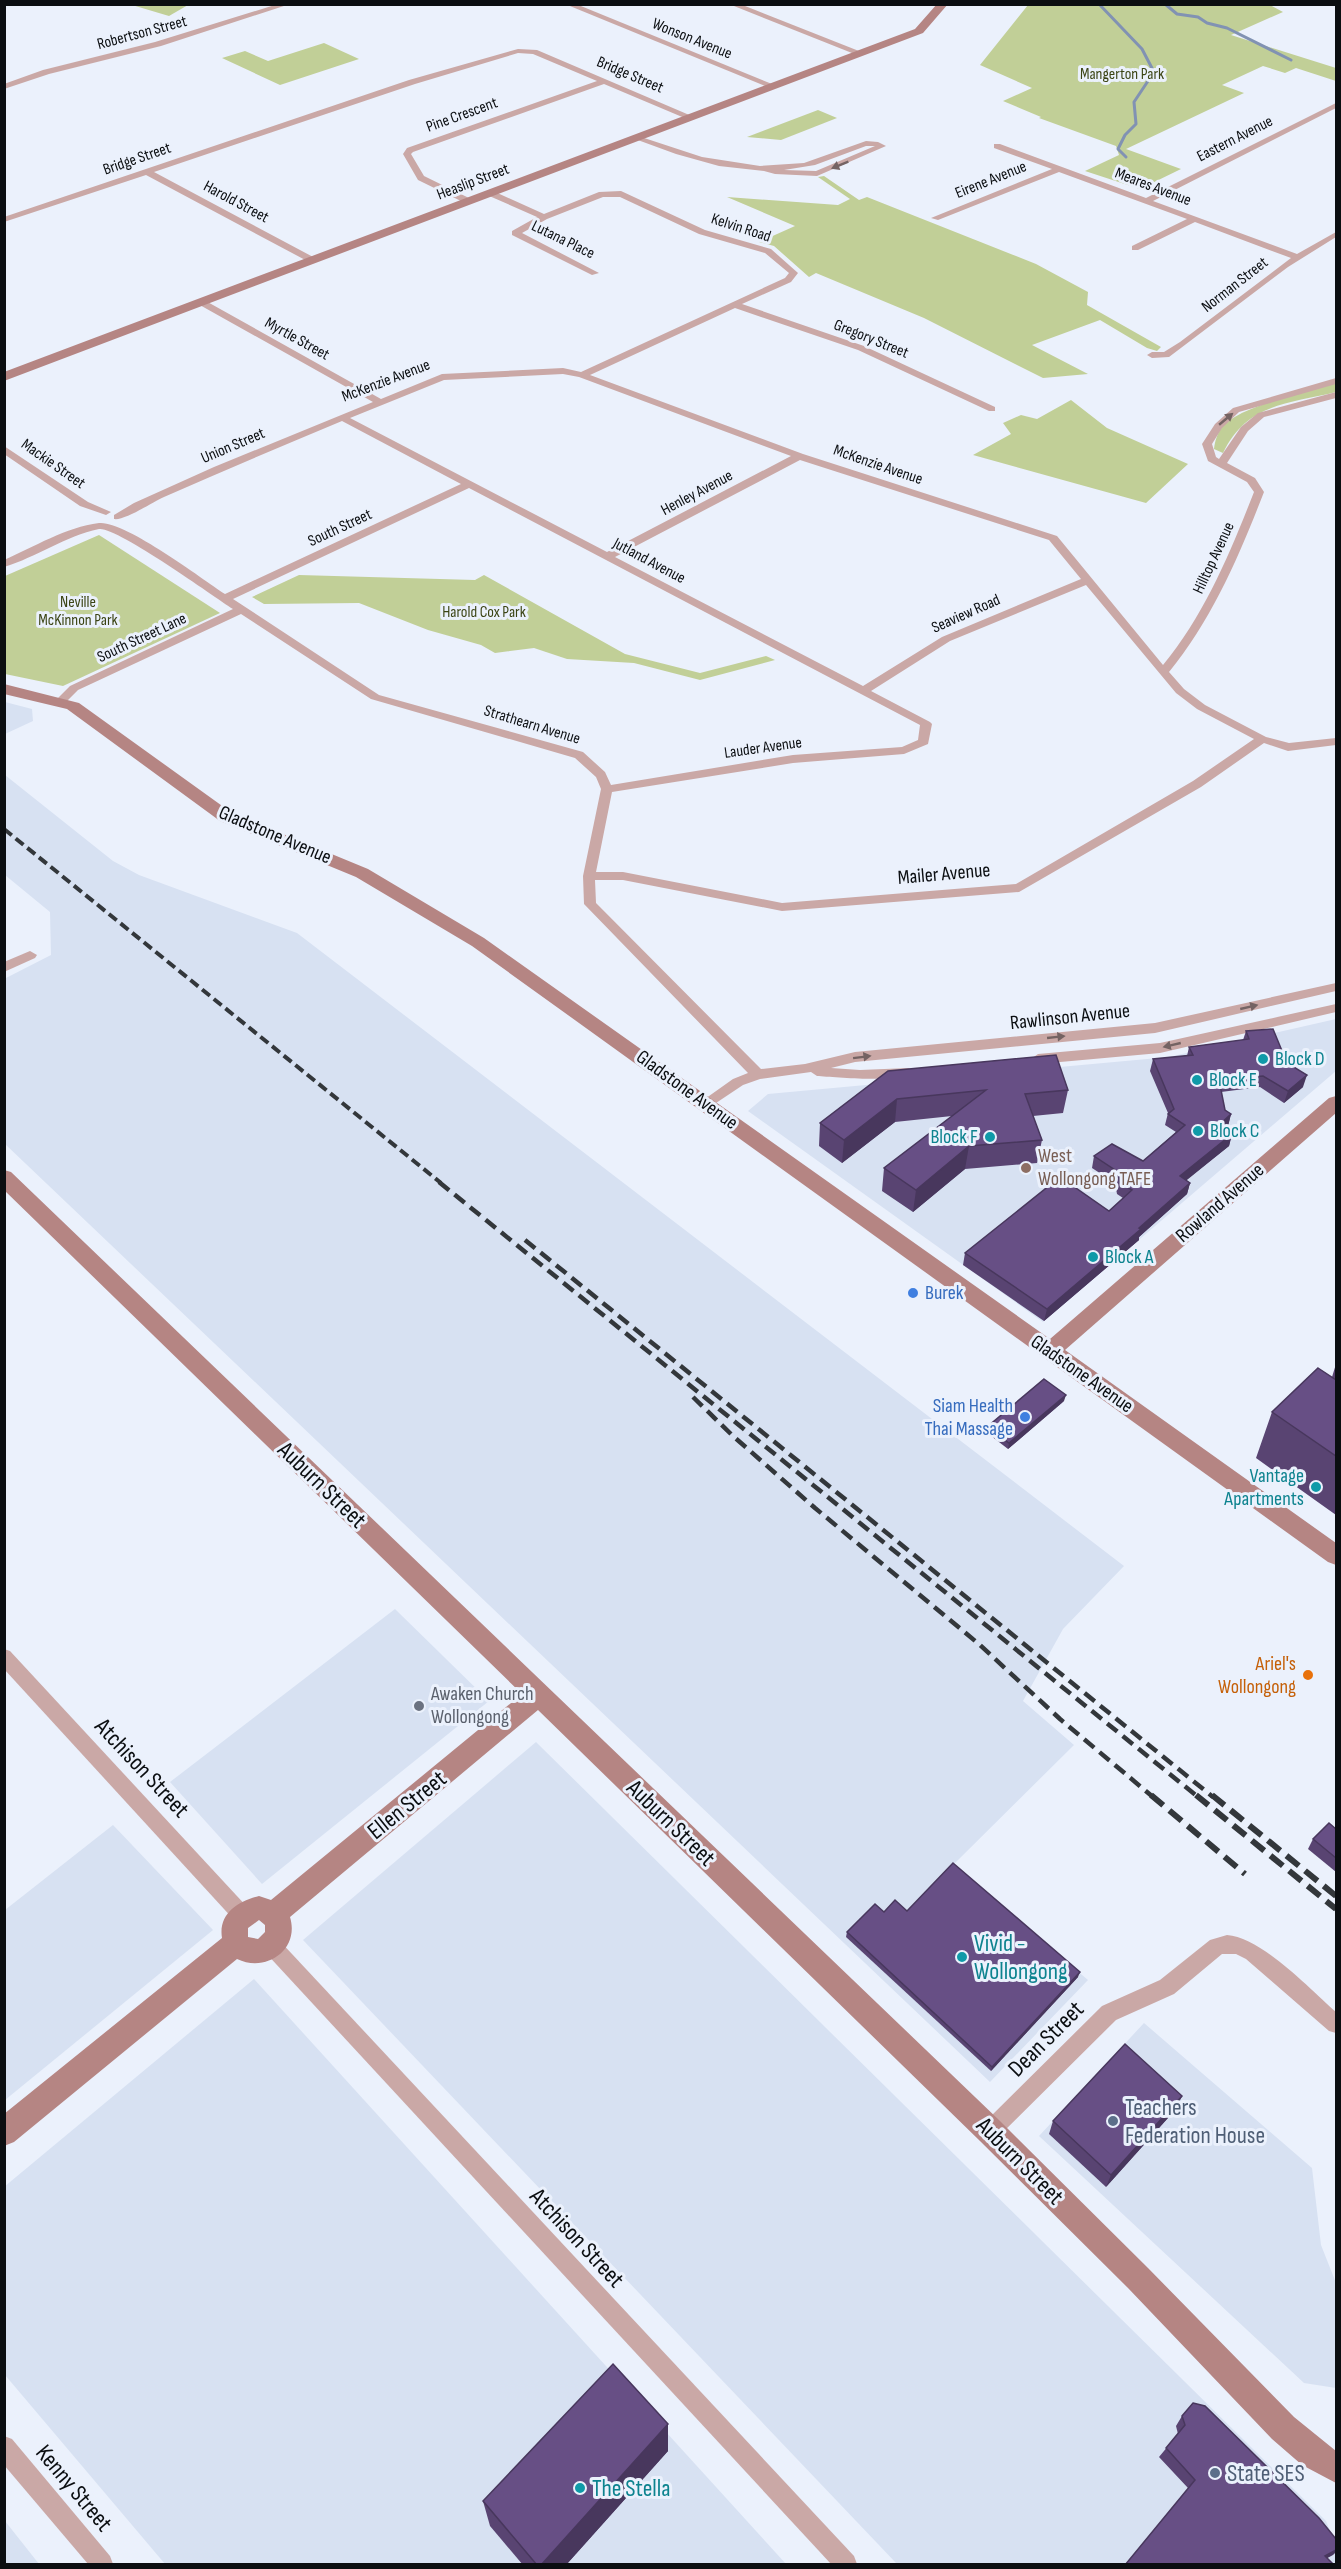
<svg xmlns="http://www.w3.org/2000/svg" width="1341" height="2569" viewBox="0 0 1341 2569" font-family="'Sofia Sans Condensed',sans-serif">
<rect width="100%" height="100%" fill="#ebf1fc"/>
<g fill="#d7e1f2">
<polygon points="5,702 32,709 33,721 5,734"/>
<polygon points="5,775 113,861 139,875 297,933 1124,1566 1063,1629 1023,1701 1074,1745 953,1865 1088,1980 990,2082 5,1144 4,979 51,955 50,912 5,875"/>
<polygon points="1336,1019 1336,1071 1043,1322 748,1111 768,1094 1169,1057"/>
<polygon points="395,1609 489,1701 262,1884 170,1782"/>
<polygon points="536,1742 1326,2521 1336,2545 1336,2564 897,2564 303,1940"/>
<polygon points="113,1825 213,1930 5,2100 5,1910"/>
<polygon points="254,1979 786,2564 165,2564 5,2375 4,2187"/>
<polygon points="1144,2023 1312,2168 1321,2245 1336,2283 1336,2388 1304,2383 1039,2136"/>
<polygon points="5,2521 39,2564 5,2564"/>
</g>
<g fill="#c1cf97">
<polygon points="1268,4 1283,12 1231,35 1336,68 1336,81 1296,68 1285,73 1263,66 1222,85 1244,93 1126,149 1181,169 1140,189 1085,171 1119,155 1116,146 1039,118 1041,117 1003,101 1032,88 980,65 1028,5"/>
<polygon points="132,5 188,4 188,5 169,16"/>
<polygon points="324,43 359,59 280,85 222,58 245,51 268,61"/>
<polygon points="818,110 837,118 781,140 747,137"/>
<polygon points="824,176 859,200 867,197 1036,264 1088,292 1087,305 1161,347 1157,351 1147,348 1100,320 1032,345 1088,374 1043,378 924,318 816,273 809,277 774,246 759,242 795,226 727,197 838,205 850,199 818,177"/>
<path d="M1336,383V392C1288,404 1247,403 1223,453L1214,449C1215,441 1217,434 1222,427C1239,406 1309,391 1336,383Z"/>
<polygon points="1071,400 1107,428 1188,464 1146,503 973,455 1011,434 1003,423 1021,415 1037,419"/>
<polygon points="99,535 220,613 63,686 5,674 5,576"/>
<polygon points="299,575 475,580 484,575 625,654 700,673 766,656 775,660 700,680 634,663 567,659 534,648 495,653 481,645 428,630 359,603 264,604 252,597"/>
</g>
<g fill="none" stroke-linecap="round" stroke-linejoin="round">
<g stroke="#8192b3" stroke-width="3">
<polyline points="1099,4 1142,49 1154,72 1134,102 1136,124 1125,135 1118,149 1126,157"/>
<polyline points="1165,4 1177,14 1198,17 1207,23 1227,28 1291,60"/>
</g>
<g fill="#caa8a6" fill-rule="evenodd">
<polygon points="278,4 290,4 161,46 49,74 4,89 4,84 43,70 155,42"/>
<polygon points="565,4 576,4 777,86 770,88"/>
<polygon points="729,4 740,4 864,53 857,55"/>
<polygon points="518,49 537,50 694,117 687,119 604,84 413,152 411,154 424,176 471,199 471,203 465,203 418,180 403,154 407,148 597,81 533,54 518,53 415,84 154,172 315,258 315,262 309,262 146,175 4,222 4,217 409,80"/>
<polygon points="1336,103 1336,108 1153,201 1297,254 1336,232 1336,237 1288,267 1169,357 1152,358 1147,355 1152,352 1164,352 1180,342 1291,258 1195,222 1138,250 1132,250 1132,246 1187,219 1059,172 938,220 931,218 1052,169 994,148 994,144 1000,144 1146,198"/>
<path d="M635,135L702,157L760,166L804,163L866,141L878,142L886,146L817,176L775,174L764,171L719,166L676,154L635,139ZM866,146H875L816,171L784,170L815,165Z"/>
<path d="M487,191H493L544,214L599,192L621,191L705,230L771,249L798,273L791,282L742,304L864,346L995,407V411H989L858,350L735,308L590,375L803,454L1057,536L1163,665C1205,614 1230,553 1254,492L1247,482L1208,461L1202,444L1215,424L1233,408L1336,378V384L1239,412L1222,428L1212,444L1216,457L1219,459L1241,427L1258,413L1336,392V398L1264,417L1248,431L1227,463L1255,478L1264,492C1239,556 1213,618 1169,672L1184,689L1205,705L1266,737L1289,743L1336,738V745L1288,751L1264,743L1201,787L1019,892L782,911L623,880H595L596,903L761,1069L805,1064L855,1052L1155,1023L1336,983V991L1155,1033L855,1062L831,1068L860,1070L909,1068L911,1071C900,1084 835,1077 817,1076L811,1072L760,1079L743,1085L707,1109L700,1104L702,1101L733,1079L748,1073L584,904L583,876L601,789L596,777L575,758L371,699L241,614L78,690L65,703H57V699L70,686L233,609C213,596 116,526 99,529C65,536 37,557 4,567V560C34,547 66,527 99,523C124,520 201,578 225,594L461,484L342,421C282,446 223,471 164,497C153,502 124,521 114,519V515L134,503L214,467L373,402L198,304V300H204L381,399L442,374L563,368L581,372L785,278L789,273L765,253L699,234L620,197H603L547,219L522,233L599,273L592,275L512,235V231L537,217L487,195ZM563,374L579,377L791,456L607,552L350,418L444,380ZM800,460L1049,540L1081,579L942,637L863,686L615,557ZM469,488L920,725L918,740L902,747L793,755L611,785L605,772L583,752L379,695L233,599ZM1086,585L1176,693L1197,709L1254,739L1193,781L1016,884L782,903L623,872H596L612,792L793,763L904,754L928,744L932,724L930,722L871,691L950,641Z"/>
<polygon points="4,446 88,502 111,512 106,515 80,506 4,454"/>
<polygon points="30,951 37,955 35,958 4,972 4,962"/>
<polygon points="1336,1004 1336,1012 1160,1053 1038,1064 1031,1059 1038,1054 1160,1043"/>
<polygon points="4,1649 10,1651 249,1909 251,1915 249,1921 242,1924 235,1921 4,1669"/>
<path d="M1227,1935C1261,1937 1310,1989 1336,2012V2033L1329,2031L1246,1959L1236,1954H1222L1174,1994L1116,2020L997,2138L990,2141L983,2138L980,2131L983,2124L1102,2006L1160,1980L1210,1940Z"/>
<polygon points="271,1936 278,1939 854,2556 857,2564 831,2564 264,1951 261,1945 264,1939"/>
<polygon points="4,2436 12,2439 110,2556 113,2564 88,2564 4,2465"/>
</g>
<g fill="#b58583" fill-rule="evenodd">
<polygon points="937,4 948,4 923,33 4,381 4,372 915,29"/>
<polygon points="4,684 79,703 232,813 368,869 484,938 1050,1339 1329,1098 1336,1096 1336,1113 1065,1350 1336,1543 1336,1565 1328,1562 472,946 356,877 220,821 67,709 4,694"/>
<path d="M4,1170L11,1172L1000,2121L1148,2268L1294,2417L1336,2451V2483L1302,2465L1272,2439L1128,2288L980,2141L538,1710L290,1917C300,1950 266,1973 237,1959L14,2142L4,2146V2114L222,1938C218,1914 238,1901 259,1896L271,1900L522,1694L4,1190ZM259,1920L265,1925V1932L258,1939L248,1937V1928Z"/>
</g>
<polyline stroke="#33373b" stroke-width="4" stroke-dasharray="10 5" stroke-linecap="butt" points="4,829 441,1183"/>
<g stroke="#33373b" stroke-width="4.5" stroke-dasharray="13 7" stroke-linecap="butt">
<polyline points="439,1182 1198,1797"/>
<polyline points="525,1240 1213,1797"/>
<polyline points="693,1397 733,1436 815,1508 980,1645 1060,1719 1153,1797"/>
</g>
<g stroke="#33373b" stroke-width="6" stroke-dasharray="16 8" stroke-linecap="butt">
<polyline points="1151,1795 1245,1874"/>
<polyline points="1196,1795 1336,1909"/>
<polyline points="1212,1795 1336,1896"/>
</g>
</g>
<g fill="#594472">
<polygon points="1246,1031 1287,1063 1303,1087 1284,1103 1260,1087 1221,1092 1225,1110 1231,1114 1228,1126 1224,1129 1232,1134 1229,1146 1186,1180 1190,1183 1187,1194 1139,1237 1139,1240 1044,1321 963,1265 965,1253 1109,1211 1123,1198 1117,1194 1115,1183 1092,1168 1094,1156 1143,1161 1176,1132 1165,1125 1168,1113 1150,1071 1153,1059 1187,1056 1189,1047 1243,1040"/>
<polygon points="888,1071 1068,1090 1063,1113 1033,1116 1042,1140 1037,1163 965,1169 913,1212 882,1191 884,1168 952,1116 895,1122 842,1163 819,1146 820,1123"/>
<polygon points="1336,1364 1336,1515 1256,1458 1272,1412 1332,1377"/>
<polygon points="1064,1401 1008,1449 986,1432 987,1427"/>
<polygon points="1336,1829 1336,1872 1308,1849 1313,1839"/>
<polygon points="907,1911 1078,1977 991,2071 846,1937 847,1932 884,1912"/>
<polygon points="1176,2109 1106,2187 1049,2134 1053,2121"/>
<polygon points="1182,2416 1336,2539 1336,2552 1327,2558 1188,2488 1159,2457 1178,2434 1176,2426"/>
<polygon points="668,2424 668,2451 566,2565 523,2565 490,2526 483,2501"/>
</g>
<g fill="#48375d">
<polygon points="1307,1075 1303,1087 1284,1103 1288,1091"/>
<polygon points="897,1099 895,1122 842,1163 844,1140"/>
<polygon points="1231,1114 1228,1126 1215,1137 1218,1126"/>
<polygon points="1232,1134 1229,1146 1177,1188 1180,1176"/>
<polygon points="969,1146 965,1169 913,1212 916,1190"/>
<polygon points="1190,1183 1187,1194 1139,1237 1139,1240 1044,1321 1047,1309"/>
<polygon points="1066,1395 1064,1401 1008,1449 1009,1443"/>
<polygon points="1080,1972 1078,1977 991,2071 992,2067"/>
<polygon points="1182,2096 1176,2109 1106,2187 1111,2175"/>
<polygon points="668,2424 668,2451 566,2565 541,2565"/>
<polygon points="1336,2550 1336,2552 1333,2555 1316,2564 1325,2556"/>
</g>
<g fill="#674f85" stroke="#48375d" stroke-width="1.5">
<polygon points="1273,1029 1287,1063 1307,1075 1288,1091 1263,1076 1219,1080 1225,1110 1231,1114 1218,1126 1232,1134 1180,1176 1190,1183 1139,1228 1141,1229 1047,1309 965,1253 1060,1177 1109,1211 1132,1190 1120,1183 1118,1172 1094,1156 1112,1144 1143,1161 1185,1125 1168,1114 1174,1109 1153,1059 1193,1055 1189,1047 1249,1039 1246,1031"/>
<polygon points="1056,1055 1068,1090 1025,1094 1042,1140 969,1146 916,1190 884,1168 986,1090 897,1099 844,1140 820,1123 888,1071"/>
<polygon points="1318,1368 1336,1380 1336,1456 1272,1412"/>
<polygon points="1044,1379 1066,1395 1009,1443 987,1427"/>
<polygon points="1329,1823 1336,1829 1336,1858 1313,1839"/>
<polygon points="953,1863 1080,1972 992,2067 847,1932 875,1904 884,1912 895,1900 907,1911"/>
<polygon points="1125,2044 1182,2096 1111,2175 1053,2121"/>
<polygon points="613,2364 668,2424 541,2565 537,2565 483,2501"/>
<polygon points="1193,2403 1205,2406 1319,2518 1336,2539 1336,2550 1325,2556 1334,2565 1125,2565 1195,2480 1166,2448 1185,2425 1182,2416"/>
</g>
<defs><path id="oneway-solid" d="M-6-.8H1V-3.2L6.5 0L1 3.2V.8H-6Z" transform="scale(1.5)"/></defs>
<g fill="#746363">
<use href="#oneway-solid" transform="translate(840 165) rotate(158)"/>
<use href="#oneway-solid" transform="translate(1226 419) rotate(-40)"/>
<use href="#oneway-solid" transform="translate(1249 1007) rotate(-13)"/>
<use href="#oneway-solid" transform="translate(1056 1037) rotate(-6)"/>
<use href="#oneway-solid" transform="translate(1172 1045) rotate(167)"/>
<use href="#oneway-solid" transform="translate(862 1057) rotate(-7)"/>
</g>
<g fill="#0f9aa8" stroke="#ebf1fc" stroke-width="2">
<circle cx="1263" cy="1059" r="6"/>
<circle cx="1197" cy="1080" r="6"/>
<circle cx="1198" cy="1131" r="6"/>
<circle cx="990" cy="1137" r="6"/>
<circle cx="1093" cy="1257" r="6"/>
<circle cx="1316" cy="1487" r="6"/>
<circle cx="962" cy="1957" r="6"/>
<circle cx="580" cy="2488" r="6"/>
</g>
<circle fill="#8d6e63" stroke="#ebf1fc" stroke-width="2" cx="1026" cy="1168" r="6"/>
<g fill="#3f7fe0" stroke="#ebf1fc" stroke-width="2">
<circle cx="913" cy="1293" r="6"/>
<circle cx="1025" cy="1417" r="6"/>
</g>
<circle fill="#e8710a" stroke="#ebf1fc" stroke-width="2" cx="1308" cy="1675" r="6"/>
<circle fill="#6b7280" stroke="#ebf1fc" stroke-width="2" cx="419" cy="1706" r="6"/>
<g fill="#5c6f8a" stroke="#ebf1fc" stroke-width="2">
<circle cx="1113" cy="2121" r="6"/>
<circle cx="1215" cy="2473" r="6"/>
</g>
<g text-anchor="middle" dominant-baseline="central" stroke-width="6" stroke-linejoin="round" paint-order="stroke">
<g font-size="16" fill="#0b0e11" stroke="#ebf1fc">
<text transform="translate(142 33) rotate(-15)">Robertson Street</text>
<text transform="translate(692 39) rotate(22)">Wonson Avenue</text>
<text transform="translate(630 75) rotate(23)">Bridge Street</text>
<text transform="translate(462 115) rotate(-20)">Pine Crescent</text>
<text transform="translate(1235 139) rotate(-27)">Eastern Avenue</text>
<text transform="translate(137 159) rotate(-19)">Bridge Street</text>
<text transform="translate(991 180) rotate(-22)">Eirene Avenue</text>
<text transform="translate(473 182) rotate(-21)">Heaslip Street</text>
<text transform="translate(1153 187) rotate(21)">Meares Avenue</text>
<text transform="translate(236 202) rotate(28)">Harold Street</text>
<text transform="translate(741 228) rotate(18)">Kelvin Road</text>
<text transform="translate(563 240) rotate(26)">Lutana Place</text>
<text transform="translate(1235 285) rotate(-38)">Norman Street</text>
<text transform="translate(297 339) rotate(29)">Myrtle Street</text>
<text transform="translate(871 339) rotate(22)">Gregory Street</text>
<text transform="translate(386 381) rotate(-21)">McKenzie Avenue</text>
<text transform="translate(233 446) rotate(-23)">Union Street</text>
<text transform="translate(53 464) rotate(35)">Mackie Street</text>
<text transform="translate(878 465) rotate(19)">McKenzie Avenue</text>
<text transform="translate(697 493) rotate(-28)">Henley Avenue</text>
<text transform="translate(340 528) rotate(-25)">South Street</text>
<text transform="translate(1214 558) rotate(-65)">Hilltop Avenue</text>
<text transform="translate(649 561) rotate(28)">Jutland Avenue</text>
<text transform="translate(966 614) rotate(-24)">Seaview Road</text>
<text transform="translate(142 638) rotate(-25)">South Street Lane</text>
<text transform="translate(532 725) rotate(17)">Strathearn Avenue</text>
<text transform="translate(763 748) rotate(-8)">Lauder Avenue</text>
</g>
<g font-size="16" fill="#3b4414" stroke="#ebf1fc">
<text x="1122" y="74">Mangerton Park</text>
<text x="78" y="602">Neville<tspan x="78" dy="18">McKinnon Park</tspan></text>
<text x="484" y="612">Harold Cox Park</text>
</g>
<g font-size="20" fill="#0b0e11" stroke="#ebf1fc">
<text transform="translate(275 835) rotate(23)">Gladstone Avenue</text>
<text transform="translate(944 874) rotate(-5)">Mailer Avenue</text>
<text transform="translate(1070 1017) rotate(-6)">Rawlinson Avenue</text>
<text transform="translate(687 1090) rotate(36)">Gladstone Avenue</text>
<text transform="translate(1220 1203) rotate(-41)">Rowland Avenue</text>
<text transform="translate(1082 1374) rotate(35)">Gladstone Avenue</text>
</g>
<g font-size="20" fill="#0d838f" stroke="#ebf1fc" text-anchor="start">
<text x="1275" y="1059">Block D</text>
<text x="1209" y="1080">Block E</text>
<text x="1210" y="1131">Block C</text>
<text x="978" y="1137" text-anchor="end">Block F</text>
<text x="1105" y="1257">Block A</text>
<text x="1304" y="1476" text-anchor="end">Vantage<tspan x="1304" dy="23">Apartments</tspan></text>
</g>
<g font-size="20" fill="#785e54" stroke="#ebf1fc" text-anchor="start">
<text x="1038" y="1156">West<tspan x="1038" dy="23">Wollongong TAFE</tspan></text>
</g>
<g font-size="20" fill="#366cbe" stroke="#ebf1fc" text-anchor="start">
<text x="925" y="1293">Burek</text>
<text x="1013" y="1406" text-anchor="end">Siam Health<tspan x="1013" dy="23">Thai Massage</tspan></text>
</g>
<g font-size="20" fill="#c56008" stroke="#ebf1fc" text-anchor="end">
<text x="1296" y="1664">Ariel's<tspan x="1296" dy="23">Wollongong</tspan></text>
</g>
<g font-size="20" fill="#5b616d" stroke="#ebf1fc" text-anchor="start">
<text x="431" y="1694">Awaken Church<tspan x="431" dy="23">Wollongong</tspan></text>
</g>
<g font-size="24" fill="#0b0e11" stroke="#ebf1fc">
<text transform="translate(322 1485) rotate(44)">Auburn Street</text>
<text transform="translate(142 1768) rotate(47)">Atchison Street</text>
<text transform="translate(407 1805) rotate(-39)">Ellen Street</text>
<text transform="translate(671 1823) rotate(44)">Auburn Street</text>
<text transform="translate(1046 2039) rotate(-45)">Dean Street</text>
<text transform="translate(1020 2161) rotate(45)">Auburn Street</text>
<text transform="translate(577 2238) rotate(47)">Atchison Street</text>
<text transform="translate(74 2488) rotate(50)">Kenny Street</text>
</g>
<g font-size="24" fill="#0d838f" stroke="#ebf1fc" text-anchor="start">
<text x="974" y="1943">Vivid -<tspan x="974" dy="28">Wollongong</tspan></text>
<text x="592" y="2488">The Stella</text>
</g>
<g font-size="24" fill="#4e5e75" stroke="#ebf1fc" text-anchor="start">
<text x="1125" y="2107">Teachers<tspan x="1125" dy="28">Federation House</tspan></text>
<text x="1227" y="2473">State SES</text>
</g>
</g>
<rect width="1341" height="2569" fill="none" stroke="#0b0e11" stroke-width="12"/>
</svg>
